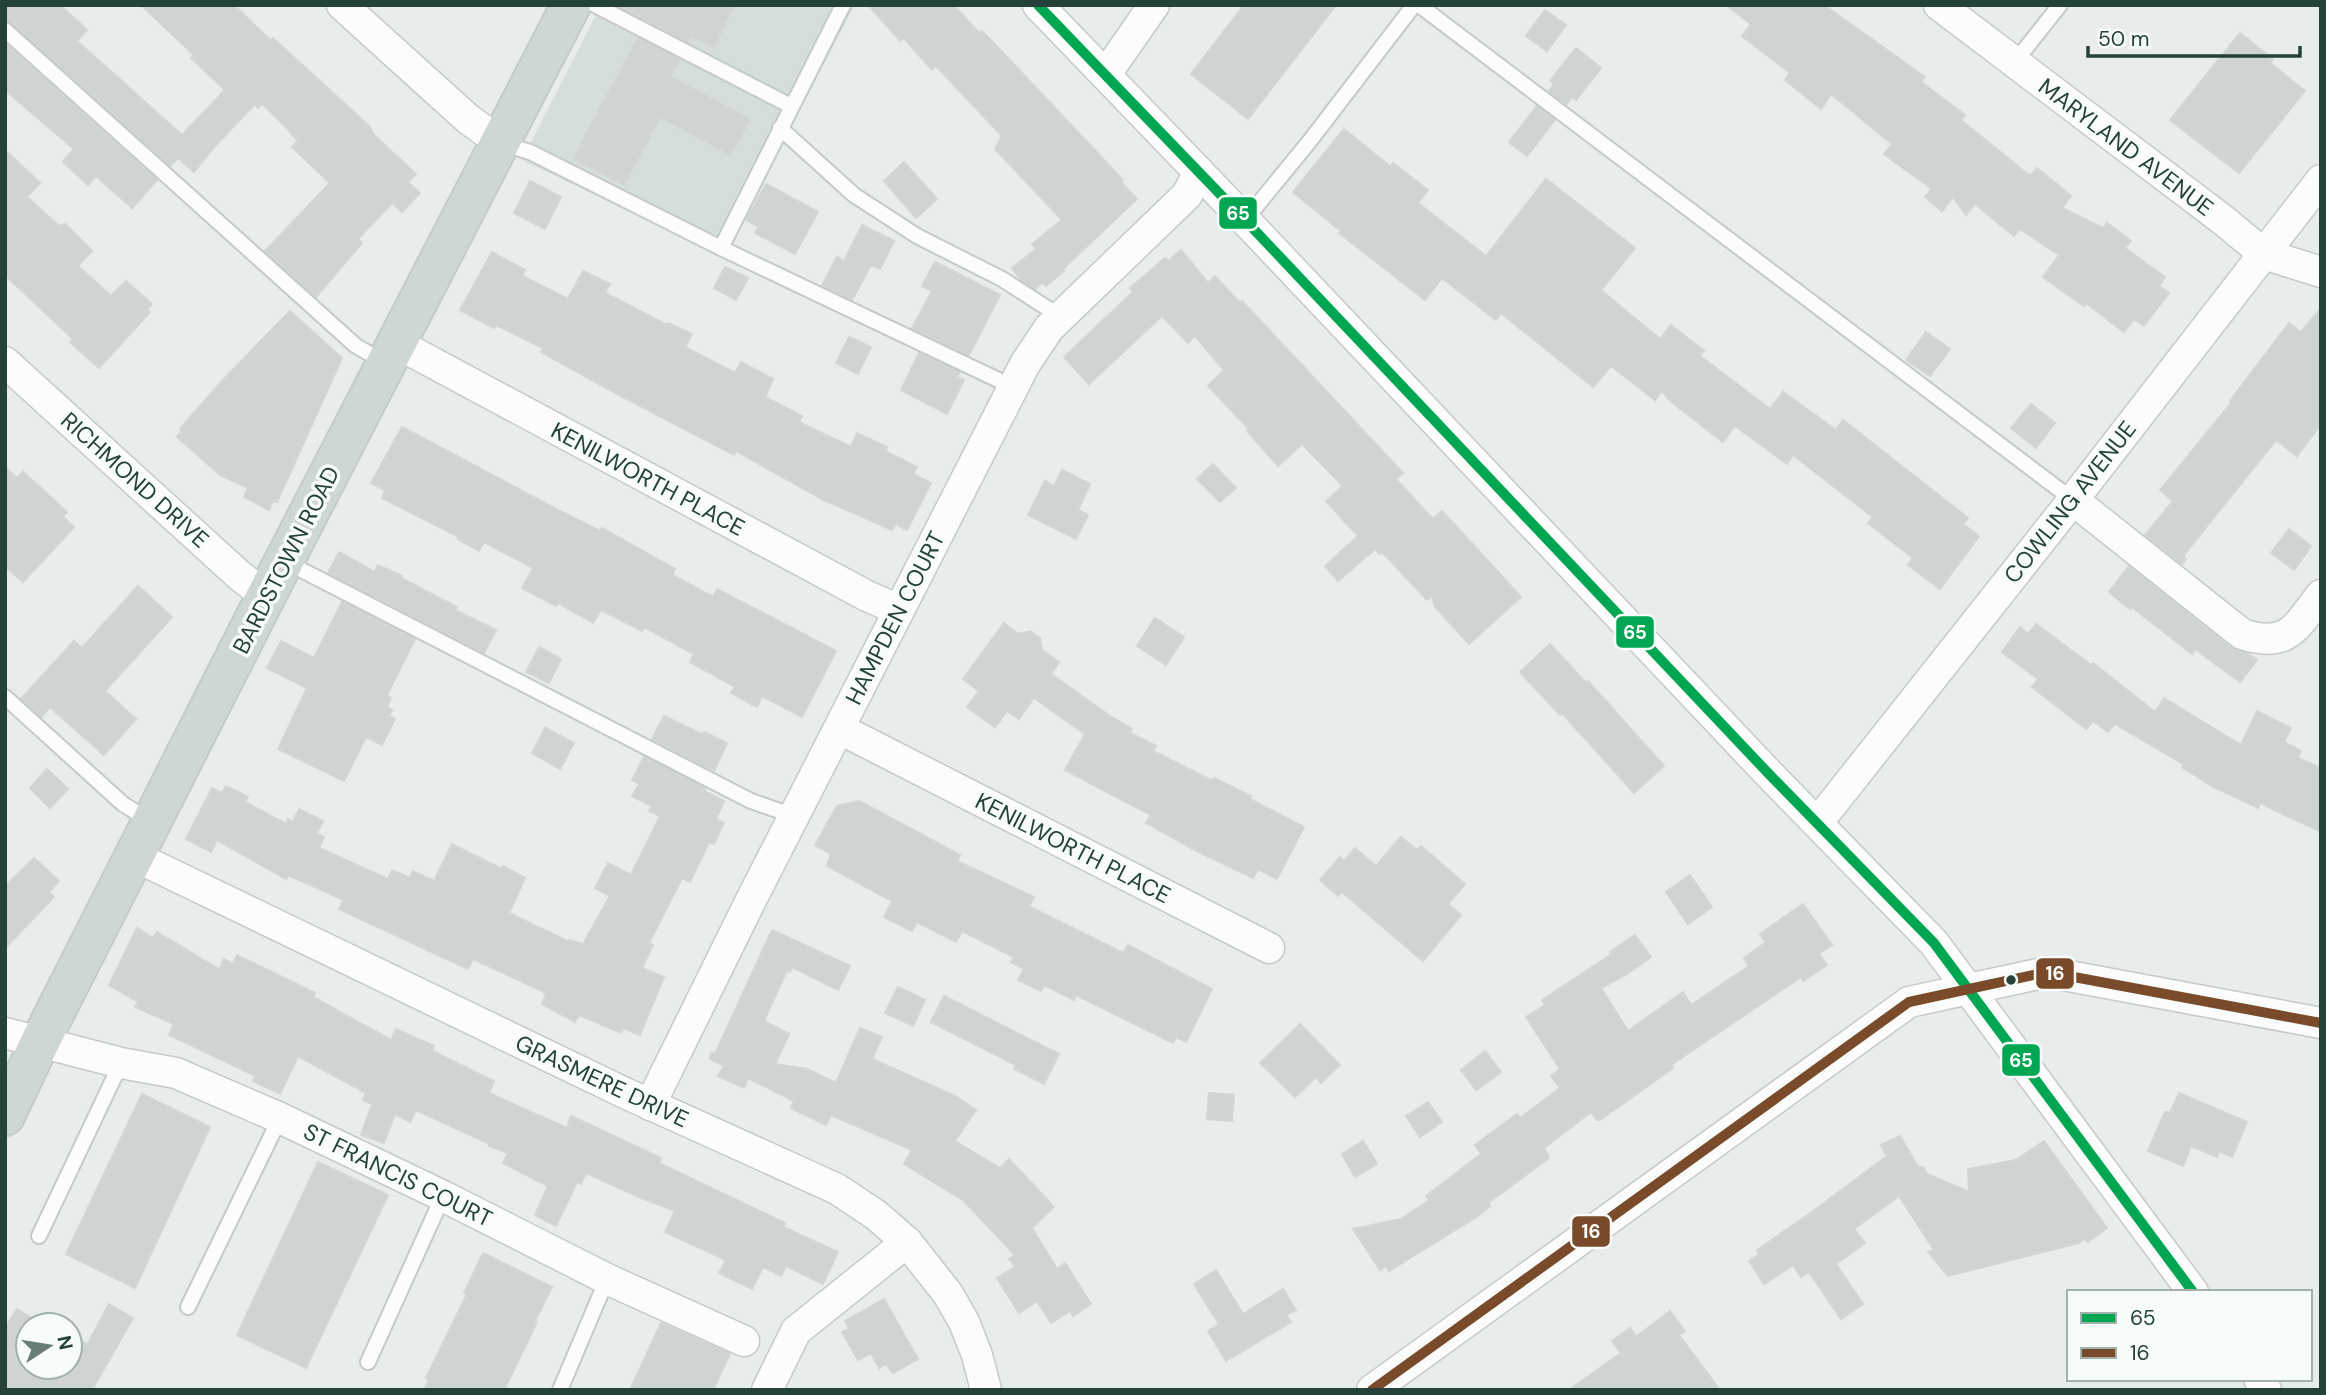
<svg xmlns="http://www.w3.org/2000/svg" width="2326" height="1395" viewBox="0 0 2326 1395" font-family="'DM Sans',sans-serif">
<rect width="100%" height="100%" fill="#e8edeb"/>
<polygon fill="#d6dedb" points="601,5 855,5 723,256 522,160"/>
<g fill="#cfd4d2" stroke="#d1d6d4" stroke-width="2">
<polygon points="5,5 60,5 87,30 77,41 182,135 225,90 191,58 194,55 141,5 234,5 271,41 273,38 369,126 375,136 416,174 408,182 420,193 402,212 392,203 358,239 362,243 316,297 265,251 330,183 292,147 298,141 284,125 262,104 258,108 255,104 215,146 194,172 178,158 170,166 11,23 5,21"/>
<polygon points="616,5 734,5 714,47 690,36 687,42"/>
<polygon points="868,5 954,5 979,33 982,31 1008,58 1123,180 1121,182 1137,199 1062,270 1064,271 1046,286 1043,282 1035,289 1021,280 1012,268 1036,249 1032,244 1062,220 995,149 1002,136 936,66 932,70 904,38 900,41"/>
<polygon points="1244,5 1336,5 1248,119 1191,74"/>
<polygon points="1726,5 1824,5 1925,77 1921,82 1965,115 1961,120 2030,176 2037,168 2071,196 2062,208 2103,228 2107,223 2131,241 2125,248 2165,277 2159,286 2169,293 2144,326 2134,319 2124,332 2086,303 2084,306 2043,277 2059,255 2020,229 2014,236 1975,204 1966,215 1953,197 1942,211 1925,197 1932,189 1884,154 1892,144 1831,94 1821,109 1785,80 1790,73 1742,36 1751,24"/>
<polygon points="1545,10 1566,25 1547,51 1526,36"/>
<polygon points="2240,33 2273,59 2270,63 2305,91 2239,173 2170,120"/>
<polygon points="638,38 679,59 670,77 750,119 731,155 660,117 624,185 575,159 582,142"/>
<polygon points="5,43 157,180 132,208 96,176 88,185 63,162 74,149 5,90"/>
<polygon points="1576,48 1601,68 1576,100 1572,97 1566,105 1549,91 1554,84 1550,81"/>
<polygon points="1537,106 1555,120 1527,156 1509,142"/>
<polygon points="1344,129 1391,167 1393,163 1428,190 1418,203 1486,256 1546,179 1635,248 1601,290 1625,310 1660,339 1671,325 1704,351 1700,356 1770,409 1783,392 1836,430 1843,420 1968,518 1963,524 1979,536 1940,589 1908,565 1913,558 1868,523 1873,517 1793,455 1787,464 1735,426 1723,442 1669,400 1662,391 1655,400 1611,366 1593,387 1501,313 1496,320 1442,278 1425,300 1339,233 1341,231 1293,192"/>
<polygon points="5,150 40,183 27,197 59,226 65,224 92,251 78,266 111,296 126,281 152,304 147,309 150,312 99,368 70,342 73,339 5,275"/>
<polygon points="904,162 937,199 916,218 884,181"/>
<polygon points="530,181 561,197 545,229 514,213"/>
<polygon points="766,184 818,212 795,254 755,233 758,227 746,220"/>
<polygon points="862,225 894,241 880,269 871,265 852,300 822,286 837,257 844,261"/>
<polygon points="1181,250 1208,283 1215,276 1240,303 1242,301 1403,473 1396,479 1433,519 1442,511 1521,597 1469,644 1435,607 1432,596 1427,600 1382,552 1380,554 1375,549 1338,581 1325,566 1358,536 1326,501 1343,486 1302,444 1278,466 1247,431 1249,429 1208,386 1224,370 1195,336 1188,343 1162,316 1089,384 1064,357 1133,292 1130,288 1165,258 1168,261"/>
<polygon points="492,252 525,270 522,276 568,299 583,271 610,284 605,292 611,296 667,325 668,323 692,334 685,347 735,373 741,362 773,379 765,397 802,416 799,422 851,447 857,433 887,447 885,451 917,467 913,474 931,483 907,530 896,524 892,530 822,499 736,451 734,455 623,397 541,352 543,348 496,325 494,328 460,310"/>
<polygon points="935,262 1000,295 969,355 912,328 932,291 922,286"/>
<polygon points="725,267 748,278 736,300 714,288"/>
<polygon points="2321,308 2321,424 2297,456 2276,440 2183,556 2186,559 2182,564 2145,535 2173,501 2160,490 2232,402 2230,401 2289,323 2301,332"/>
<polygon points="290,311 342,358 277,502 273,501 269,510 244,497 248,488 220,475 177,437 182,431 180,429 220,383"/>
<polygon points="1926,332 1950,349 1930,376 1906,360"/>
<polygon points="849,337 871,347 858,374 836,363"/>
<polygon points="919,353 960,372 957,377 964,380 947,414 901,390"/>
<polygon points="2031,404 2055,423 2036,448 2011,428"/>
<polygon points="402,427 562,512 600,531 602,528 675,569 672,575 713,597 717,589 836,651 802,717 762,696 757,707 731,693 735,687 690,662 694,654 644,627 642,631 601,610 593,623 558,603 556,606 522,588 533,568 484,542 479,551 458,539 459,537 382,498 385,490 371,483"/>
<polygon points="1213,464 1236,488 1220,502 1197,479"/>
<polygon points="5,467 17,478 23,472 67,512 63,517 74,527 23,582 5,566"/>
<polygon points="1062,470 1090,484 1078,510 1088,515 1076,539 1028,515 1045,481 1054,486"/>
<polygon points="2289,529 2311,546 2294,570 2271,553"/>
<polygon points="339,552 375,572 378,565 402,576 401,578 457,607 455,610 496,630 484,653 328,573"/>
<polygon points="2129,566 2231,648 2248,654 2257,660 2240,682 2195,649 2192,654 2132,607 2130,609 2109,592"/>
<polygon points="138,586 172,617 105,691 136,719 104,755 50,707 41,717 21,699 74,641 82,648"/>
<polygon points="342,602 415,639 387,695 391,698 387,707 392,710 389,716 395,719 382,745 366,737 344,781 278,749 307,688 267,668 281,641 314,658"/>
<polygon points="1155,618 1184,637 1166,665 1137,646"/>
<polygon points="1004,623 1018,634 1030,631 1040,638 1042,650 1059,662 1051,674 1110,716 1132,729 1130,733 1156,746 1153,751 1213,781 1214,778 1251,796 1250,799 1304,827 1277,879 1258,869 1253,878 1195,850 1146,823 1151,815 1065,770 1085,734 1034,698 1019,719 1007,711 995,727 967,707 979,691 963,679"/>
<polygon points="2036,624 2091,665 2093,663 2155,712 2164,698 2241,745 2257,711 2291,728 2284,742 2301,751 2298,758 2321,768 2321,832 2260,803 2258,808 2212,786 2182,767 2183,764 2115,724 2108,732 2093,721 2086,729 2032,687 2038,679 2002,652 2020,627 2028,634"/>
<polygon points="1550,644 1586,683 1588,681 1664,766 1634,793 1562,713 1560,715 1520,672"/>
<polygon points="539,647 561,659 549,683 526,672"/>
<polygon points="664,716 703,735 704,732 727,743 714,771 652,739"/>
<polygon points="545,728 574,743 560,769 532,753"/>
<polygon points="644,757 706,788 704,791 724,801 716,819 724,823 714,844 709,842 690,882 682,878 649,943 653,945 642,968 664,977 640,1035 623,1028 621,1033 579,1015 575,1022 542,1004 546,995 542,991 510,976 473,959 468,969 339,909 344,900 288,875 286,879 217,840 211,852 186,839 212,788 222,793 226,786 248,797 245,802 286,824 288,819 293,822 299,809 323,821 317,833 324,837 319,848 388,879 392,870 410,878 413,871 434,881 452,844 502,869 503,866 525,878 509,913 569,942 569,940 583,944 610,896 595,888 608,863 631,875 660,816 649,811 652,806 632,796 639,784 632,780"/>
<polygon points="47,769 68,789 50,808 30,788"/>
<polygon points="859,801 960,855 957,861 1034,897 1029,906 1034,909 1123,953 1128,945 1212,989 1186,1042 1176,1037 1173,1043 1076,995 1074,1000 1044,985 1041,991 1018,980 1024,969 1011,962 1014,957 962,931 956,942 917,922 912,931 884,917 892,901 827,866 831,854 815,845 837,806"/>
<polygon points="1401,837 1417,850 1421,846 1465,884 1448,904 1461,915 1423,961 1342,892 1338,896 1320,880 1340,857 1344,861 1355,848 1376,866"/>
<polygon points="34,858 59,881 49,892 54,897 5,948 5,886"/>
<polygon points="1690,875 1712,907 1688,924 1666,892"/>
<polygon points="1803,904 1832,945 1819,954 1827,965 1803,981 1801,977 1671,1065 1673,1068 1600,1120 1597,1120 1591,1112 1544,1148 1549,1158 1488,1203 1490,1206 1478,1216 1389,1271 1386,1266 1380,1270 1353,1229 1401,1219 1430,1200 1426,1196 1481,1154 1475,1145 1517,1114 1520,1118 1560,1088 1551,1076 1560,1069 1526,1017 1545,1005 1542,1000 1612,954 1610,952 1635,935 1651,957 1627,974 1601,988 1628,1031 1683,992 1691,1005 1749,966 1744,958 1766,942 1760,934"/>
<polygon points="137,928 153,938 157,932 219,969 224,959 233,964 237,955 315,993 313,997 391,1040 396,1029 434,1046 432,1051 494,1081 489,1093 567,1128 571,1116 661,1158 659,1163 785,1223 783,1227 838,1252 823,1284 786,1266 781,1276 763,1267 752,1289 719,1273 726,1260 665,1232 675,1211 639,1197 586,1173 581,1184 577,1182 556,1226 535,1215 548,1186 503,1163 508,1153 489,1146 490,1144 416,1110 410,1122 395,1114 384,1143 361,1135 372,1104 363,1100 366,1093 298,1056 280,1094 253,1081 256,1076 169,1035 174,1024 135,1007 138,1002 109,985"/>
<polygon points="772,930 850,966 838,990 792,967 790,972 787,970 764,1021 789,1034 775,1064 807,1069 836,1083 860,1028 882,1037 872,1059 955,1096 976,1110 955,1141 1000,1168 1009,1159 1054,1207 1032,1228 1057,1269 1065,1263 1091,1304 1073,1316 1070,1311 1051,1323 1037,1301 1019,1313 997,1278 1015,1267 1009,1259 1015,1255 964,1201 904,1164 912,1150 831,1115 826,1125 791,1108 794,1101 748,1078 744,1088 718,1076 724,1066 710,1059 711,1053 715,1054"/>
<polygon points="898,987 925,1000 913,1026 885,1013"/>
<polygon points="944,996 1059,1054 1044,1084 1014,1069 1016,1065 931,1022"/>
<polygon points="1300,1024 1340,1065 1321,1083 1316,1077 1295,1097 1260,1063"/>
<polygon points="1485,1051 1501,1072 1476,1090 1461,1070"/>
<polygon points="1209,1093 1234,1095 1232,1121 1207,1119"/>
<polygon points="2179,1093 2247,1122 2232,1157 2219,1151 2217,1157 2191,1146 2183,1166 2148,1151 2165,1112 2170,1113"/>
<polygon points="142,1094 210,1127 135,1288 66,1254"/>
<polygon points="1428,1102 1442,1122 1420,1137 1406,1116"/>
<polygon points="1900,1136 1918,1167 1923,1167 1927,1174 1969,1192 1968,1169 2016,1160 2044,1141 2107,1228 2088,1242 2084,1239 2079,1243 1948,1276 1928,1252 1934,1250 1899,1196 1854,1229 1865,1243 1836,1264 1863,1304 1841,1319 1809,1272 1801,1277 1793,1265 1764,1284 1749,1261 1759,1254 1757,1250 1812,1212 1887,1156 1881,1145"/>
<polygon points="1363,1141 1377,1164 1355,1177 1342,1154"/>
<polygon points="318,1162 388,1195 306,1368 237,1335"/>
<polygon points="483,1253 552,1287 535,1321 537,1322 504,1390 424,1390 429,1380 426,1378 467,1294 464,1293"/>
<polygon points="1216,1270 1243,1314 1283,1289 1296,1310 1286,1315 1291,1322 1226,1361 1208,1331 1219,1324 1194,1284"/>
<polygon points="884,1299 918,1359 893,1373 886,1364 879,1368 871,1353 858,1360 842,1332 849,1329 845,1321"/>
<polygon points="109,1304 133,1318 92,1390 5,1390 5,1328 17,1309 43,1325 28,1325 28,1367 70,1367 70,1342 74,1344 78,1338 87,1345"/>
<polygon points="1670,1311 1685,1331 1679,1335 1720,1390 1569,1390 1621,1353 1612,1341 1630,1328 1636,1337"/>
<polygon points="661,1323 730,1354 713,1390 630,1390"/>
</g>
<g fill="none" stroke-linecap="round" stroke-linejoin="round">
<defs>
<g id="service">
<polyline points="595,5 791,106"/>
<polyline points="1419,5 2073,500"/>
<polyline points="5,30 356,346 386,363"/>
<polyline points="2014,63 2060,5"/>
<polyline points="780,128 854,195 917,236 1002,279 1061,317"/>
<polyline points="503,144 530,152 721,248 1013,387"/>
<polyline points="1245,220 1309,142 1414,5"/>
<polyline points="721,248 843,5"/>
<polyline points="286,562 751,801 794,816"/>
<polyline points="5,697 123,804 150,821"/>
<polyline points="39,1236 121,1063"/>
<polyline points="188,1307 280,1118"/>
<polyline points="368,1362 443,1196"/>
<polyline points="560,1390 607,1279"/>
</g>
<g id="minor">
<polyline points="342,5 468,119 501,143"/>
<polyline points="1038,5 1245,220 1768,773 1934,943 2193,1292"/>
<polyline points="1939,5 2223,220 2264,254 2321,272"/>
<polyline points="1106,74 1154,5"/>
<polyline points="398,344 867,596 899,610"/>
<polyline points="5,362 240,576 266,596"/>
<path d="M2073,500L2242,634C2288,649 2296,627 2321,595"/>
<polyline points="840,729 1269,948"/>
<polyline points="1818,822 2076,496 2321,180"/>
<polyline points="136,857 627,1094 837,1189 876,1215 907,1242 948,1294 964,1322 977,1355 986,1390"/>
<polyline points="5,1033 121,1063 176,1073 280,1118 443,1196 607,1279 744,1341"/>
<polyline points="650,1105 750,902 1025,364 1049,328 1187,195 1199,172"/>
<polyline points="2259,1379 2266,1390"/>
<polyline points="767,1390 796,1331 907,1242"/>
<polyline points="1372,1390 1909,1002 2047,972 2321,1023"/>
</g>
<polyline id="primary" points="5,1116 40,1042 266,596 571,5"/>
</defs>
<use href="#service" stroke="#c5cac8" stroke-width="18"/>
<use href="#minor" stroke="#c5cac8" stroke-width="33"/>
<use href="#primary" stroke="#c3ccc9" stroke-width="42"/>
<use href="#service" stroke="#fcfcfc" stroke-width="14"/>
<use href="#minor" stroke="#fcfcfc" stroke-width="30"/>
<use href="#primary" stroke="#cfd7d5" stroke-width="38"/>
<defs>
<polyline id="bus-1" points="1038,5 1245,220 1768,773 1934,943 2193,1292"/>
<polyline id="bus-2" points="1372,1390 1909,1002 2047,972 2321,1023"/>
</defs>
<use href="#bus-1" stroke="#f7fbf9" stroke-width="16"/>
<use href="#bus-2" stroke="#f7fbf9" stroke-width="16"/>
<use href="#bus-1" stroke="#00a651" stroke-width="10"/>
<use href="#bus-2" stroke="#7a4b2a" stroke-width="10"/>
</g>
<circle fill="#24423a" stroke="#f7fbf9" stroke-width="2.5" cx="2011" cy="980" r="6"/>
<g text-anchor="middle" dominant-baseline="central" stroke-width="7" stroke-linejoin="round" paint-order="stroke">
<g font-size="23" fill="#24423a" stroke="#f7fbf9">
<text transform="translate(2126 147) rotate(37)">MARYLAND AVENUE</text>
<text transform="translate(648 479) rotate(28)">KENILWORTH PLACE</text>
<text transform="translate(135 480) rotate(42)">RICHMOND DRIVE</text>
<text transform="translate(2070 502) rotate(-52)">COWLING AVENUE</text>
<text transform="translate(286 560) rotate(-63)">BARDSTOWN ROAD</text>
<text transform="translate(895 618) rotate(-63)">HAMPDEN COURT</text>
<text transform="translate(1073 848) rotate(27)">KENILWORTH PLACE</text>
<text transform="translate(602 1081) rotate(25)">GRASMERE DRIVE</text>
<text transform="translate(398 1175) rotate(26)">ST FRANCIS COURT</text>
</g>
</g>
<g stroke="#f7fbf9" stroke-width="2.5">
<rect x="1218" y="196" width="40" height="34" rx="7" fill="#00a651"/>
<rect x="1615" y="615" width="40" height="34" rx="7" fill="#00a651"/>
<rect x="2035" y="957" width="40" height="33" rx="7" fill="#7a4b2a"/>
<rect x="2001" y="1043" width="40" height="34" rx="7" fill="#00a651"/>
<rect x="1571" y="1215" width="40" height="33" rx="7" fill="#7a4b2a"/>
</g>
<g font-size="19" text-anchor="middle" font-weight="bold" fill="#fff">
<text x="1238" y="220">65</text>
<text x="1635" y="639">65</text>
<text x="2055" y="980">16</text>
<text x="2021" y="1067">65</text>
<text x="1591" y="1238">16</text>
</g>
<rect width="2326" height="1395" fill="none" stroke="#24423a" stroke-width="14"/>
<rect x="2067" y="1290" width="245" height="91" fill="#f7fbf9" stroke="#a3b1ad" stroke-width="2"/>
<rect x="2081" y="1313" width="35" height="10" fill="#00a651" stroke="#a3b1ad" stroke-width="2"/>
<text x="2130" y="1325" font-size="21" fill="#24423a">65</text>
<rect x="2081" y="1348" width="35" height="10" fill="#7a4b2a" stroke="#a3b1ad" stroke-width="2"/>
<text x="2130" y="1360" font-size="21" fill="#24423a">16</text>
<g transform="translate(49 1346) rotate(78)"><circle r="33" fill="#f7fbf9" stroke="#a3b1ad" stroke-width="2"/>
<path d="M0-5L12 26L0 18L-12 26Z" fill="#697e78"/>
<text y="-10" font-size="19" font-weight="bold" text-anchor="middle" fill="#24423a">N</text>
</g>
<path d="M2088 46v10h212v-10" fill="none" stroke="#24423a" stroke-width="3.5"/>
<text x="2098" y="46" font-size="21" fill="#24423a" stroke="#f7fbf9" stroke-width="5" paint-order="stroke">50 m</text>
</svg>
